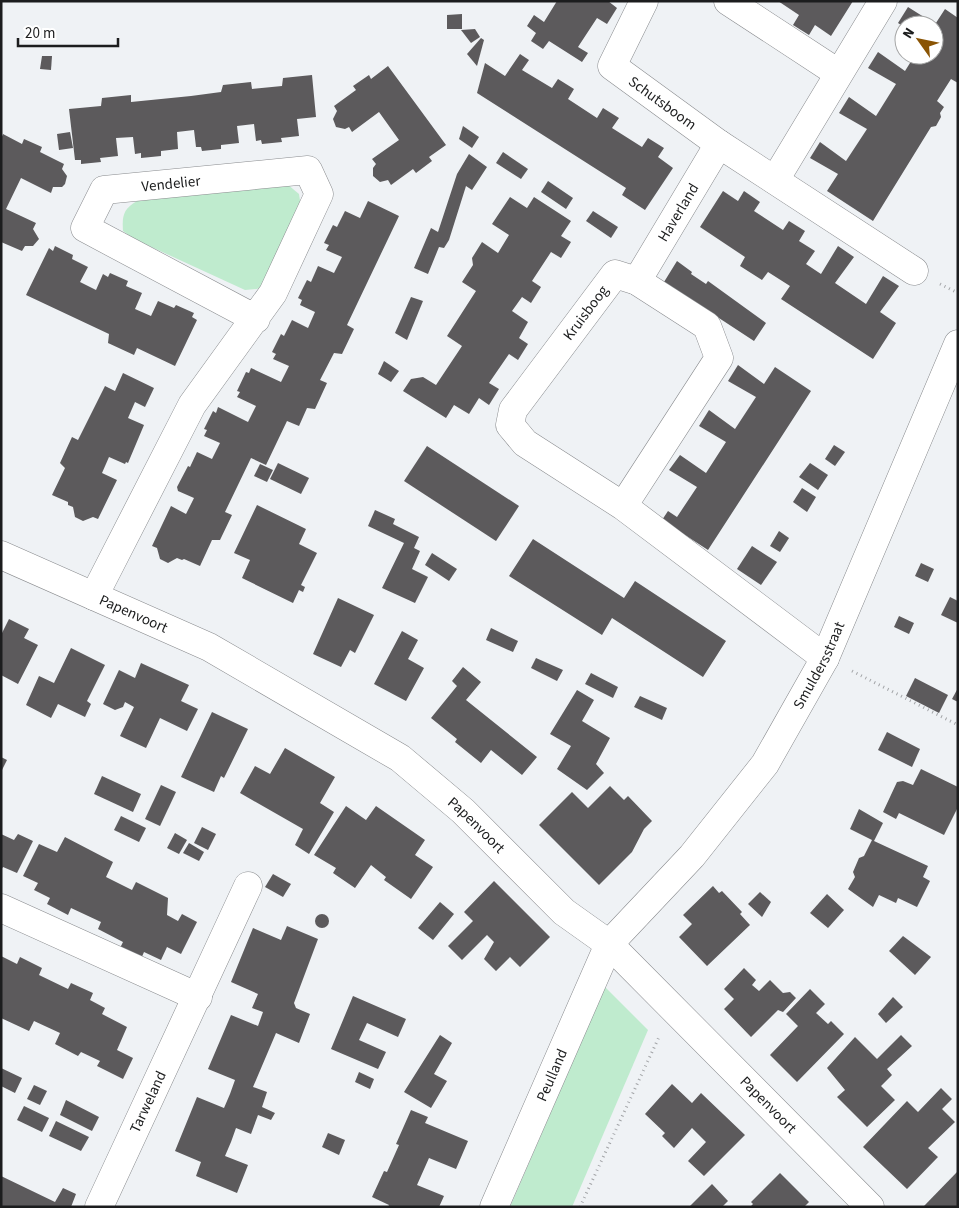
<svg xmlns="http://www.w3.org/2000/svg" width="959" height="1208" viewBox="0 0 959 1208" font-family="'Source Sans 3',sans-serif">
<rect width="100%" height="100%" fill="#eff2f5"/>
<g fill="#bfebce">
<path d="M287,184L299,194L301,207L268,281L257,289L245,290L134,239L123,231C122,216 123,209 137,201Z"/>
<polygon points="605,987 648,1030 572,1207 510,1207"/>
</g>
<g fill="#5c5a5c">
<polygon points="557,1 608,1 617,8 607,24 597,18 578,47 588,53 582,62 549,41 543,49 531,41 536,33 527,26 534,15 544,22"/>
<polygon points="778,1 853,1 831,36 815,25 809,35 793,25 799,15"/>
<polygon points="908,7 927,19 932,25 904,25 904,27 898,23"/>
<polygon points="945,9 958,18 958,83 951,79 937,101 944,107 940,113 941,117 936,126 931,127 873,221 827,191 838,174 810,158 820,142 846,161 867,129 839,113 849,97 876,116 896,84 868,68 878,52 905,71 915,55 934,55 934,26"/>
<polygon points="462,14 462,29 447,29 447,15"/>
<polygon points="475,29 480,37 471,43 461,30"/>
<polygon points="481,38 484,40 477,66 467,54"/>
<polygon points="520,54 529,60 522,70 552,88 558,79 574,89 568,99 597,118 603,108 619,118 612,128 642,147 648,138 664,148 658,157 673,168 645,210 622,195 626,188 477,93 485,63 505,76"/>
<polygon points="42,56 52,56 51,70 40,69"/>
<polygon points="388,66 446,145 429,157 432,161 416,173 413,169 391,185 388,180 380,182 373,176 373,168 376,164 372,159 399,140 379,112 352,132 349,127 345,129 336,127 333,119 337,111 334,106 356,90 353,86 369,75 371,79"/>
<polygon points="312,75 316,117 297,119 299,136 281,138 282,142 262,144 261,140 256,141 254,124 237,126 239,143 221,145 221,149 202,151 201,147 196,147 194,130 177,132 178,149 161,151 161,156 141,158 141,153 135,154 133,137 116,138 118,156 100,158 101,162 81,164 81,160 75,160 69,109 101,106 102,98 131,95 131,102 191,96 221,92 223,85 251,82 252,89 282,86 283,78"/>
<polygon points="463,126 479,137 472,148 459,139"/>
<polygon points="70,132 73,148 59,150 57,134"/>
<polygon points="3,134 22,144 24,139 42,147 40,152 64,164 62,169 67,176 65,184 62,187 53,187 51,193 21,178 6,209 36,223 33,229 39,239 33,246 25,246 22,251 1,242 1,139"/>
<polygon points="503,152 528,169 521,179 496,163"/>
<polygon points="469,154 487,167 472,190 466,186 449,240 444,248 439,247 428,274 414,268 431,228 438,232 457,174"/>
<polygon points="548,181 573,198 566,209 541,192"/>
<polygon points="723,191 738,201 744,191 760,202 754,211 783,230 789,221 805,231 799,241 815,251 806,264 821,274 838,246 854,257 835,283 866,304 883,276 899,286 880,312 896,323 873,359 781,299 790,286 768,272 762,280 740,266 745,257 700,227"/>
<polygon points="510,197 527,208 534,197 571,221 561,236 571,242 561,258 551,252 532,281 541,287 531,303 522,297 512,311 528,322 519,338 528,344 518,360 509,354 489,383 499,389 489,405 479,398 469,414 454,405 446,418 403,391 411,379 423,377 436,385 462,346 447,336 476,291 462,282 473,265 472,258 482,242 498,253 509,235 492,224"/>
<polygon points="368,201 399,216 347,325 354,329 342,354 334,353 320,380 327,383 315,409 307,408 299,426 287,421 266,465 251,458 225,512 232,515 220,540 212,540 200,566 184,559 182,560 177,558 168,563 160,559 157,548 152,546 171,506 186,514 194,498 178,491 177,487 188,466 190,467 197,452 212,459 220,443 204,436 207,430 204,429 213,411 216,413 218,407 248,422 256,406 237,397 240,392 237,391 246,372 249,373 251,368 281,382 289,366 273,359 276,354 272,352 281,334 284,336 292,320 308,328 315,312 300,305 302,300 298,298 307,280 311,282 318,266 334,273 342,257 326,250 329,245 324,243 333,225 337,227 345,211 360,218"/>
<polygon points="593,211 618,227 611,238 586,221"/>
<polygon points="55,246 73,255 72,259 88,267 80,282 96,290 103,274 108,277 110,273 128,281 126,286 142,293 135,309 151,316 158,301 174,308 176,305 194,313 192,317 197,320 175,366 137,348 134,355 108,343 109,334 26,295 49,248 53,251"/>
<polygon points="677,261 692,272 691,274 706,284 708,281 766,323 754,341 664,282"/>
<polygon points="411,297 423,301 407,340 395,333"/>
<polygon points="384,361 399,371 391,382 378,374"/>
<polygon points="738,365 764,384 775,367 811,391 708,550 662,520 668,511 677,517 697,487 669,470 680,455 706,473 726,442 699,426 709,410 735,429 756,397 728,381"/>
<polygon points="123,373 154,388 145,407 135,402 128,418 144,425 128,463 126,462 125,464 109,457 102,473 117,480 98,519 93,517 83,521 75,517 73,507 68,505 68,502 52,495 65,468 60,463 72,437 78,440 105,386 115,391"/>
<polygon points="834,445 845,452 835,466 825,459"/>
<polygon points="427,446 519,506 496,541 404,481"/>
<polygon points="278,463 309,478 301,494 270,479"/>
<polygon points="810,463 828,475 818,490 799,477"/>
<polygon points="260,464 273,470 267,482 254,476"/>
<polygon points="802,488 816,497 807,512 793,502"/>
<polygon points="257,505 306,529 299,544 317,553 301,585 305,587 303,592 299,590 293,603 242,578 250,560 234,553"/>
<polygon points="375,510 395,519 393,524 419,537 414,548 420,551 412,569 428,577 415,603 382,588 404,543 368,526"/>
<polygon points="779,531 789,538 780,552 770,546"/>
<polygon points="533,539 624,598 635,581 726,641 703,677 612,618 602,635 509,576"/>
<polygon points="752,546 777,562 761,585 737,569"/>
<polygon points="432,553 457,569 449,581 425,565"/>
<polygon points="921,563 934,569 928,582 915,576"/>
<polygon points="950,597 958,601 958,623 941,615"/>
<polygon points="338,598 374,615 355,653 350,650 341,667 313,654"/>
<polygon points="899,616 914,623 909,634 894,627"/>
<polygon points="9,619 29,629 24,638 38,645 18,684 1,675 1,635"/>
<polygon points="491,628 518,641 513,652 486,640"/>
<polygon points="402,631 418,640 408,659 424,668 406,701 374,684"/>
<polygon points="71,648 105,665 87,701 91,704 85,717 58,704 51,718 26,705 39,676 54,683"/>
<polygon points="536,658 563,670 557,681 531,668"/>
<polygon points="141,663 189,685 181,701 198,709 187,731 160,718 146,748 120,736 134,707 125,702 123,707 115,710 103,704 119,670 135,678"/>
<polygon points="463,667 481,682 466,700 537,757 522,775 491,750 481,763 455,742 457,739 431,718 457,686 452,681"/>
<polygon points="591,673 618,687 613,698 585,684"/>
<polygon points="915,678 948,695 939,713 906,696"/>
<polygon points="958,688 958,702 952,699"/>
<polygon points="577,690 594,700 582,721 610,738 596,764 604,773 587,790 557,769 571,746 550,734"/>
<polygon points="640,696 667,708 662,720 634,707"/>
<polygon points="212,712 248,729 224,778 221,776 214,792 181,777"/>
<polygon points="887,732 920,749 912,767 878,750"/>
<polygon points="285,748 335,777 320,803 334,812 309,854 295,845 303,829 240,793 255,766 270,774"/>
<polygon points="1,757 7,760 1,772"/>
<polygon points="921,769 958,787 958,807 944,835 899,813 896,819 883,812 897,782 903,781 913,785"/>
<polygon points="102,776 141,794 133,812 94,794"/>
<polygon points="161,785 176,792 160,826 145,819"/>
<polygon points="610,786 624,800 628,796 652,821 644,829 632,852 599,885 539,825 572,792 588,808"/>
<polygon points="346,806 366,820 376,806 425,840 415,855 433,867 411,899 384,880 386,877 371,865 355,888 333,873 336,868 314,855"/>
<polygon points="859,809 883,823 874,841 928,866 923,877 930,881 917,907 898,898 896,903 879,895 873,907 848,889 855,877 853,872 859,858 864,856 872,840 850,829"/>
<polygon points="121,816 146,828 139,842 114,830"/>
<polygon points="202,827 216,834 208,850 194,843"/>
<polygon points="175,833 187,840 179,854 167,848"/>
<polygon points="1,834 14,840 18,834 33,841 17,873 3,867 1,870"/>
<polygon points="65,837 113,862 106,877 132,890 136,882 168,898 167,915 178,921 182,914 197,922 181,954 167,947 161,960 144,952 141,959 120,948 123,942 98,929 101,922 71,908 68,915 47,904 50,898 34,890 38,883 23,876 39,844 57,852"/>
<polygon points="189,843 204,852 199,861 183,853"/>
<polygon points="273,874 291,884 283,897 265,887"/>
<polygon points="494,881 550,937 520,967 510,957 496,971 484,959 494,942 487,935 462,960 448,946 473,921 464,912"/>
<polygon points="713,886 719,893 722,891 742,912 740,914 750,925 707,966 679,937 692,924 683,915"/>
<polygon points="760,892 771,902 762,917 748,904"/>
<polygon points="827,894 844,910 828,928 810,913"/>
<polygon points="440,902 454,914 433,940 418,928"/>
<circle cx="322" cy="921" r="7"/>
<polygon points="287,926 318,939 294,1003 296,1008 310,1014 299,1043 276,1033 253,1087 267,1092 262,1107 275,1113 271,1120 258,1115 251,1134 236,1128 231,1142 225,1156 248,1165 237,1193 196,1176 201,1162 175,1151 197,1097 224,1108 230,1094 235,1080 208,1069 231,1015 258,1026 263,1012 252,1008 258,994 231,982 253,928 281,940"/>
<polygon points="903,936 931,957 915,975 889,951"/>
<polygon points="1,956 17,964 20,957 42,968 39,975 68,989 71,983 93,993 90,1000 105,1008 102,1014 127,1027 117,1050 133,1058 123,1079 97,1066 100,1061 81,1052 78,1056 55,1044 60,1033 34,1021 29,1031 1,1018"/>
<polygon points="744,968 756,980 752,985 759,991 770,980 783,993 790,992 796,998 783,1012 778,1010 751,1037 724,1009 734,999 724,989"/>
<polygon points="810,989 825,1004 816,1013 828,1024 831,1021 844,1034 797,1082 770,1055 798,1026 786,1014"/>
<polygon points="353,996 406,1019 398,1037 367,1023 359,1040 386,1052 378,1069 331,1049"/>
<polygon points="893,997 903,1007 886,1023 878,1014"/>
<polygon points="440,1035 452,1043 434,1074 447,1081 431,1108 404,1092"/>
<polygon points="901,1035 912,1046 887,1069 892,1075 881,1086 895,1100 867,1127 837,1097 845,1090 827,1068 855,1037 877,1059"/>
<polygon points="1,1068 22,1078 15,1093 1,1086"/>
<polygon points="359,1072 374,1079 370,1089 355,1082"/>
<polygon points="672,1084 692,1103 701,1093 745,1135 704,1176 688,1161 706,1142 692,1128 674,1148 662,1136 665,1133 645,1114"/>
<polygon points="34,1085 47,1091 40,1105 27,1099"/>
<polygon points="941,1088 952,1099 942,1109 955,1122 928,1148 938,1157 907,1189 863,1147 907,1101 918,1112"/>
<polygon points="66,1100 99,1117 92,1131 60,1115"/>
<polygon points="24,1106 49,1118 42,1132 17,1120"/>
<polygon points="411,1110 428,1117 425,1123 468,1141 456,1169 429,1158 417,1185 444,1196 439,1207 388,1207 389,1205 372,1197 384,1171 387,1172 399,1145 396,1144"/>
<polygon points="56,1121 89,1137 81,1151 49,1136"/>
<polygon points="328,1133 345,1140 339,1155 322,1147"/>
<polygon points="958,1171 958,1207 925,1207 924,1206"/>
<polygon points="780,1173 809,1202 804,1207 750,1207 753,1204 751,1202"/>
<polygon points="1,1176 55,1202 63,1188 76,1194 71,1207 1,1207"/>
<polygon points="712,1184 728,1201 722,1207 689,1207"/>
</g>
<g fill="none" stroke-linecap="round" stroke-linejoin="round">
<defs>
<g id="minor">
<path id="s1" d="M644,1L612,66L719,144L914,271"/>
<polyline points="728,1 838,73"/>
<polyline points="775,180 883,1"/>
<path id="s2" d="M637,281L719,144"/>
<polyline points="623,506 719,358 707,326 637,281 615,274 513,410 510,425 525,443 623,506 825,658"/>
<path id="s3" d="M1,555L209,647L400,758L463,811L564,912L609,944L870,1207"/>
<polyline points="94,596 192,405 273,293 319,194 308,170 104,190 85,228 256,319"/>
<polyline points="1,908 198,997"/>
<path id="s4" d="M99,1207L248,886"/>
<path id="s5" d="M494,1207L609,944L692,856L765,764L825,658L958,344"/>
</g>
</defs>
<use href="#minor" stroke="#898b8e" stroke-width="29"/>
<g stroke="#a3a5a8" stroke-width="3" stroke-dasharray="1 4" stroke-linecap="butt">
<polyline points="940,284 958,293"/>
<polyline points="852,671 958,725"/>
<polyline points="580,1207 659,1037"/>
</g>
<use href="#minor" stroke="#fff" stroke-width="28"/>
</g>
<g text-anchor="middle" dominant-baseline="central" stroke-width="5" stroke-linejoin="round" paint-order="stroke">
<g font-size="15" fill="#1c1d1e" stroke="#fff">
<text stroke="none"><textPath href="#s1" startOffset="135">Schutsboom</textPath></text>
<text transform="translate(171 184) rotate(-6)">Vendelier</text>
<text stroke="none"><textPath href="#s2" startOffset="80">Haverland</textPath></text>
<text transform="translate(586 313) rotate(-53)">Kruisboog</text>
<text stroke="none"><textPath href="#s3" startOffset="145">Papenvoort</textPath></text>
<text stroke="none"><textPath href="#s5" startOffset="638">Smuldersstraat</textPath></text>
<text stroke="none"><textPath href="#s3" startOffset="550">Papenvoort</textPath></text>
<text stroke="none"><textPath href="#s5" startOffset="144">Peulland</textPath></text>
<text stroke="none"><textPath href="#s4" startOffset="116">Tarweland</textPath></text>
<text stroke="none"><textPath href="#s3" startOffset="955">Papenvoort</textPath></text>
</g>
</g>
<rect width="959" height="1208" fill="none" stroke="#1c1d1e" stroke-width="5"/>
<g transform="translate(919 40) rotate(303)"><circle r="24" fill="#ffffff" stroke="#a4a5a5"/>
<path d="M0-4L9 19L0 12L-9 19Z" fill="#8a5404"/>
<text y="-8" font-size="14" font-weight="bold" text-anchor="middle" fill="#1c1d1e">N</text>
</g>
<path d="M18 38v8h100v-8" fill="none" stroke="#1c1d1e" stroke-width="2.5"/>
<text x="25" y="38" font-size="15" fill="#1c1d1e" stroke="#ffffff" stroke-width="4" paint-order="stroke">20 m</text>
</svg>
